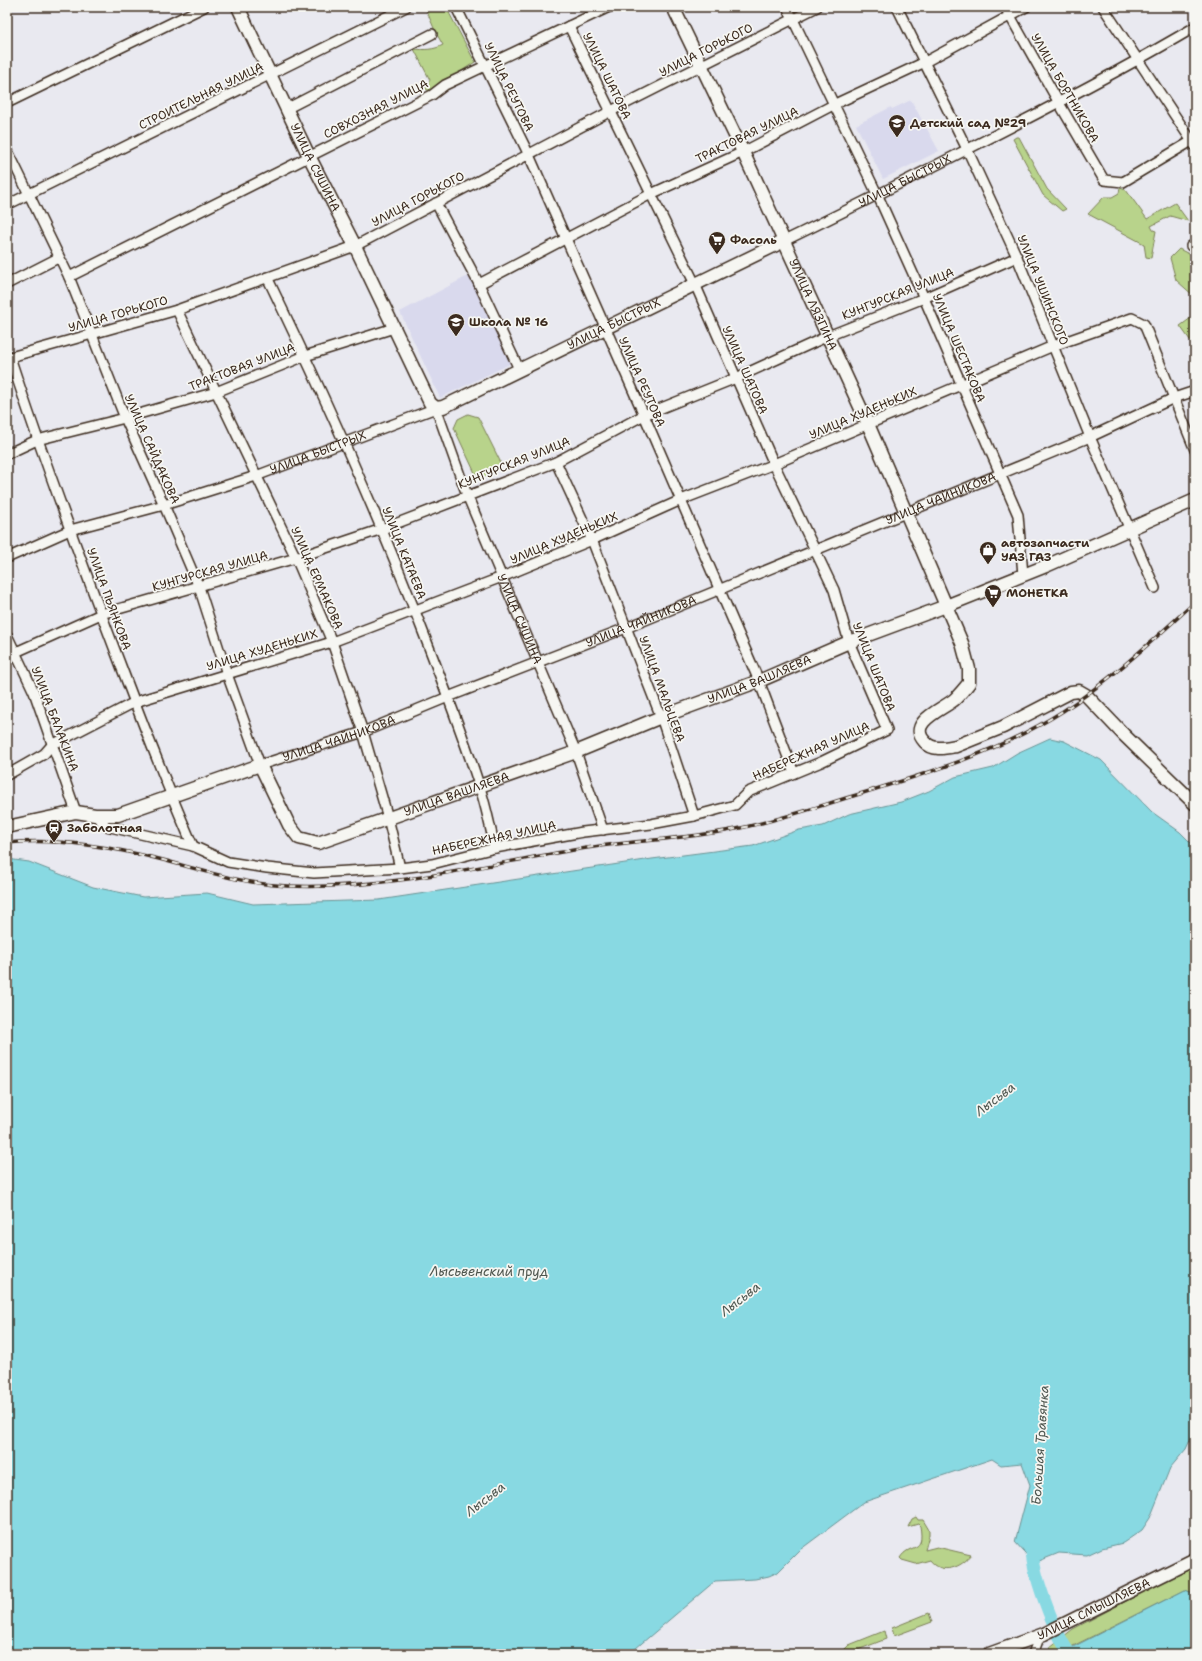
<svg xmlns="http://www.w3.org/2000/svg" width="1202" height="1661" viewBox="0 0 1202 1661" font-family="'Shantell Sans',sans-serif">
<rect width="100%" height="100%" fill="#e9e9f0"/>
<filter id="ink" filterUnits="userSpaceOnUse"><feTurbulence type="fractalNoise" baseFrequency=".025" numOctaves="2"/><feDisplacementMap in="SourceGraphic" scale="8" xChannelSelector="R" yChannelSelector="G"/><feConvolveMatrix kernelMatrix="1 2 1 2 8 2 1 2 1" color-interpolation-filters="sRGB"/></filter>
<g filter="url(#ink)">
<g fill="#d9d9ed">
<polygon points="911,100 939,151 883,179 856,125 891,107 892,109"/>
<polygon points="470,276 514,362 440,398 400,312 464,278"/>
</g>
<g fill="#b8d38b" stroke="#7a7e54">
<path d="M425,7H446L475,62L430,92L425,88L430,80L414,49C424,50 434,50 443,45L436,33Z"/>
<polygon points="1016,137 1019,137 1047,189 1066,209 1062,211 1043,195 1013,139"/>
<polygon points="1120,188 1126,190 1147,219 1175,203 1188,221 1170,216 1151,226 1153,230 1156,231 1151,258 1146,257 1144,244 1088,214 1104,197 1112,197 1119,193"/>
<polygon points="1179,249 1193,256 1195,255 1195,297 1176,280 1170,258"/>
<polygon points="1195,315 1195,347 1180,326"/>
<path d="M468,414L478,417L500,461C498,475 487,481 475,473L454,428L458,419Z"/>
<path d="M916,1517L918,1520H923L929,1530V1535L925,1550L937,1547L971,1555C962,1567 942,1576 930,1560L916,1564L902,1560L900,1558C910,1542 925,1555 920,1526L918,1524L908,1527L912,1519Z"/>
<polygon points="1195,1565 1195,1594 1185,1590 1067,1649 1065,1654 1048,1654 1050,1647 1073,1629"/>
<polygon points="929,1613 932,1622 894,1636 892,1628"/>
<polygon points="884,1631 886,1639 855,1651 851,1654 844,1650 849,1645"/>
</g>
<g fill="#88d9e2" stroke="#699394">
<polygon points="1050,738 1064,741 1101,760 1152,812 1180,832 1195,847 1195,1429 1186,1449 1170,1468 1150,1518 1142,1530 1123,1543 1102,1548 1087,1555 1059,1553 1034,1563 1015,1542 1030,1485 1022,1463 1001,1465 992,1459 864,1502 801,1549 778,1572 769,1576 755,1579 715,1581 629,1654 7,1654 7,859 29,862 93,887 143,897 207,893 253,904 379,900 652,859 753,846 799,830 823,826 849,814 901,802 929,791 955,777 993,768 1017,753"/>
<polygon points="1185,1590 1195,1594 1195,1654 1065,1654 1067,1650"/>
</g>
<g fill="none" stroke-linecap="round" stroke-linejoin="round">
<path stroke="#88d9e2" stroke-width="13" d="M1032,1546C1031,1571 1055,1634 1070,1654"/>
<defs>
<g id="street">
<polyline points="456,7 529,155 644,415 759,681 794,773"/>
<polyline points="787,7 878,196 924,298 1018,515 1023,575"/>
<polyline points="897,7 967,149 1017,257 1090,437 1155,588"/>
<polyline points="1005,7 1059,103 1104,180 1123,182 1195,139"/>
<polyline points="1103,7 1195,146"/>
<polyline points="7,103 204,7"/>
<polyline points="286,109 432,34"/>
<path id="s1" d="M7,149L69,277L125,418L164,505L199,587L227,674L260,765L363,732L448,697L626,628L1090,437L1174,398L1195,391"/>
<polyline points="436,203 479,284 519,369"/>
<polyline points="7,205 406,7"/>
<path id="s2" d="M784,241C846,211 907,180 968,149C1045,110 1121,71 1195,27"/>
<polyline points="1191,246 1195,244"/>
<polyline points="69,277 432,95 445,85 609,7"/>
<path d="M267,277C324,395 378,514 425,637C444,686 463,735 479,785C486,805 490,827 495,848"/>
<polyline points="7,284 58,258"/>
<polyline points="479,284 651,194 743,152 835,104 925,62 1026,7"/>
<polyline points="177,310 296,558 332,642 363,732 388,818 400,868"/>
<path d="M10,357C45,464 84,569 124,674C146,732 168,789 193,846"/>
<polyline points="7,358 177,310 355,246 611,111 817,7"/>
<polyline points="7,454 37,440 125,418 216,392 305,356 394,328"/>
<polyline points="556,462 592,540 661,717 694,816"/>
<path id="s3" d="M7,558L70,530L164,505L256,476L436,408L467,495L576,752L603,830"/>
<polyline points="7,635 34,692 76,812"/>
<polyline points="7,659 16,652 101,614 296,558 382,529 556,462 644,415 736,378 828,336 924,298 1017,257"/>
<polyline points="7,775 44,754 52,745 135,702 332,642 502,577 592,540 681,500 774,464 1053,346 1132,318 1144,324 1195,450"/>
<polyline points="95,815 106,826 193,846 228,862 267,868 314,873 400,868 432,864 495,848 583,832 651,824 694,816 735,805 748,792 821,762 887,730 849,642 834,590 774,464 695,284 569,26"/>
<polyline points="1033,1654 1040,1635"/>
</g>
<g id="secondary">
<path id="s4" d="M238,7L309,156L355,246L430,403L436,408L443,407L784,241"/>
<path id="s5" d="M673,7L743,152L868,424L962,643L969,669V683C965,688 960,694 955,699C944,709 906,722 925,742C933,751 945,748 956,746L1003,727L1071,692L1079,691L1086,695L1124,735L1195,804"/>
<path id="s6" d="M7,827L76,812L95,815H118L260,765L289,825L299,838L318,843L576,752L661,717L759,681L849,642L946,606L1046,566L1195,500"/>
<path id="s7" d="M989,1654L1044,1634L1195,1559"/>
</g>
</defs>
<use href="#street" stroke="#3b2a1e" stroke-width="12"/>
<use href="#secondary" stroke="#3b2a1e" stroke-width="15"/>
<use href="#street" stroke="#f6f6f2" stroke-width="9"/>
<use href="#secondary" stroke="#f6f6f2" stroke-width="12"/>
<defs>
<path id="rail" d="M7,843C60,838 112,847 163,860C204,871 244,884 287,886C382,890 475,867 568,851C622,841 678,840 731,830C773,822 813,808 853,796C926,774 999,752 1063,711C1111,680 1153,640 1195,602"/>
</defs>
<use href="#rail" stroke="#3b2a1e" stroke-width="3.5"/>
<use href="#rail" stroke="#f6f6f2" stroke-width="2" stroke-dasharray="6" stroke-linecap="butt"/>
</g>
</g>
<defs>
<symbol id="school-pin" viewBox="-11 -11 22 30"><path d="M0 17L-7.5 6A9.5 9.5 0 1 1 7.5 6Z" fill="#3b2a1e" stroke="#f6f6f2"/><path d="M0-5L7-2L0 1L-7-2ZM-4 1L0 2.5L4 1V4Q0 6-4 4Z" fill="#fff"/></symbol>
<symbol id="supermarket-pin" viewBox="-11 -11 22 30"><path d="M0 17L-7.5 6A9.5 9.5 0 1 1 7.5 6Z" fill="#3b2a1e" stroke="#f6f6f2"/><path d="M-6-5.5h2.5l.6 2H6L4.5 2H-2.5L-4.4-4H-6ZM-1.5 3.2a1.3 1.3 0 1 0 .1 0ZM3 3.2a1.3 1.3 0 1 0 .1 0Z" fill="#fff"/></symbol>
<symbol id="shop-pin" viewBox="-11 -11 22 30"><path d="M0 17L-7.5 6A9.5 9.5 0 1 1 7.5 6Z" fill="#3b2a1e" stroke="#f6f6f2"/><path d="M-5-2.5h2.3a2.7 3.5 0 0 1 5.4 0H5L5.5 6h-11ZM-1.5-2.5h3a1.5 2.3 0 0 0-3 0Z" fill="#fff"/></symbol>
<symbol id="station-pin" viewBox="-11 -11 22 30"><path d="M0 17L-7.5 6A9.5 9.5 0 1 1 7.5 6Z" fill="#3b2a1e" stroke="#f6f6f2"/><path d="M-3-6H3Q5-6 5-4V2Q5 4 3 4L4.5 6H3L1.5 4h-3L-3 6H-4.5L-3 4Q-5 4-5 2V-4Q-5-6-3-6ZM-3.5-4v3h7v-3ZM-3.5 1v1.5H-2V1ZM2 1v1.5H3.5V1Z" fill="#fff"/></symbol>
</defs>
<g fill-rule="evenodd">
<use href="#school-pin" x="887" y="113" width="20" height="27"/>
<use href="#supermarket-pin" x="707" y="230" width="20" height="27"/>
<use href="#school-pin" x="446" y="312" width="20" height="27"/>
<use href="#shop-pin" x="978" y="540" width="20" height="27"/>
<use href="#supermarket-pin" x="983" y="583" width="20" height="27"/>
<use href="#station-pin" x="44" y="818" width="20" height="27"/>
</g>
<g text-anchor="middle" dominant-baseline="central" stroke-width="3.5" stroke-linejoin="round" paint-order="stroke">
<g font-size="12" fill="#3b2a1e" stroke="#f6f6f2">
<text transform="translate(706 50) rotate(-27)">УЛИЦА ГОРЬКОГО</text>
<text transform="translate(607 76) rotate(64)">УЛИЦА ШАТОВА</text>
<text transform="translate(509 87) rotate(64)">УЛИЦА РЕУТОВА</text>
<text transform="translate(1065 88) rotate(60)">УЛИЦА БОРТНИКОВА</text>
<text transform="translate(201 96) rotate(-26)">СТРОИТЕЛЬНАЯ УЛИЦА</text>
<text transform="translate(376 109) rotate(-27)">СОВХОЗНАЯ УЛИЦА</text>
<text transform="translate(747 135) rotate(-26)">ТРАКТОВАЯ УЛИЦА</text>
<text stroke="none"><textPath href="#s4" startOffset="178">УЛИЦА СУШИНА</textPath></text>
<text stroke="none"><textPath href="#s2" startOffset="135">УЛИЦА БЫСТРЫХ</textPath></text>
<text transform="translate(418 199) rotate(-28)">УЛИЦА ГОРЬКОГО</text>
<text transform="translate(1043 290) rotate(68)">УЛИЦА УШИНСКОГО</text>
<text transform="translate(898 294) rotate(-22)">КУНГУРСКАЯ УЛИЦА</text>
<text stroke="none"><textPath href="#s5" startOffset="329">УЛИЦА ЛЯЗГИНА</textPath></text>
<text transform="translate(118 314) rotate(-16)">УЛИЦА ГОРЬКОГО</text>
<text stroke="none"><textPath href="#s4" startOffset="645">УЛИЦА БЫСТРЫХ</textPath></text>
<text transform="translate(959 348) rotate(67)">УЛИЦА ШЕСТАКОВА</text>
<text transform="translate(242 367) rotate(-21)">ТРАКТОВАЯ УЛИЦА</text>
<text transform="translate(745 370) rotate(66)">УЛИЦА ШАТОВА</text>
<text transform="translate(642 382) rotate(66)">УЛИЦА РЕУТОВА</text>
<text transform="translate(863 413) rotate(-23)">УЛИЦА ХУДЕНЬКИХ</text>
<text transform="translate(152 449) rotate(66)">УЛИЦА САЙДАКОВА</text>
<text stroke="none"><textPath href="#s3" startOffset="329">УЛИЦА БЫСТРЫХ</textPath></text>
<text transform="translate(514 463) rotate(-22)">КУНГУРСКАЯ УЛИЦА</text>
<text stroke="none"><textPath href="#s1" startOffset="1398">УЛИЦА ЧАЙНИКОВА</textPath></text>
<text transform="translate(564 538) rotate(-23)">УЛИЦА ХУДЕНЬКИХ</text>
<text transform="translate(404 553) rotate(68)">УЛИЦА КАТАЕВА</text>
<text transform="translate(210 571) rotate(-16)">КУНГУРСКАЯ УЛИЦА</text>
<text transform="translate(317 578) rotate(66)">УЛИЦА ЕРМАКОВА</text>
<text transform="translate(109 599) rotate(70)">УЛИЦА ПЬЯНКОВА</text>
<text stroke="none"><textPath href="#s3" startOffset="682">УЛИЦА СУШИНА</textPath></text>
<text stroke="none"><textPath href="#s1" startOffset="1074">УЛИЦА ЧАЙНИКОВА</textPath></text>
<text transform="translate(262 650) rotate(-17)">УЛИЦА ХУДЕНЬКИХ</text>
<text transform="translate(874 667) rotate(68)">УЛИЦА ШАТОВА</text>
<text stroke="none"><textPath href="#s6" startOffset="837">УЛИЦА ВАШЛЯЕВА</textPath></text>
<text transform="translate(662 689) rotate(70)">УЛИЦА МАЛЬЦЕВА</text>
<text transform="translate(55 719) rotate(69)">УЛИЦА БАЛАКИНА</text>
<text stroke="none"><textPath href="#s1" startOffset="750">УЛИЦА ЧАЙНИКОВА</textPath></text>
<text transform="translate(811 751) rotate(-24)">НАБЕРЕЖНАЯ УЛИЦА</text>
<text stroke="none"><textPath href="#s6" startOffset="513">УЛИЦА ВАШЛЯЕВА</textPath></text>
<text transform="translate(494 838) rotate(-12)">НАБЕРЕЖНАЯ УЛИЦА</text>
<text stroke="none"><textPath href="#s7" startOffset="114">УЛИЦА СМЫШЛЯЕВА</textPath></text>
</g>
<g font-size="12" font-weight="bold" fill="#3b2a1e" stroke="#f6f6f2" text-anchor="start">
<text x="910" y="123">Детский сад №29</text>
<text x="730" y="240">Фасоль</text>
<text x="469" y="322">Школа № 16</text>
<text x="1001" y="543">автозапчасти<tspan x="1001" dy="14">УАЗ ГАЗ</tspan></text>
<text x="1006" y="593">МОНЕТКА</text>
<text x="67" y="828">Заболотная</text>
</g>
<g font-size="13" font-style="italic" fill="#4e564f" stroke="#f6f6f2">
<text transform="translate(995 1099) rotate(-37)">Лысьва</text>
<text x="489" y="1271">Лысьвенский пруд</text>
<text transform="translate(740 1299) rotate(-38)">Лысьва</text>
<text transform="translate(1040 1445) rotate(-86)">Большая Травянка</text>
<text transform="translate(485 1499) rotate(-38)">Лысьва</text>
</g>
</g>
<rect width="1202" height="1661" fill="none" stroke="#f6f6f2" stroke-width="24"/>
<rect x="12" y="12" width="1178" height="1637" fill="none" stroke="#3b2a1e" stroke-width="1.5" filter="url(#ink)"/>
</svg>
